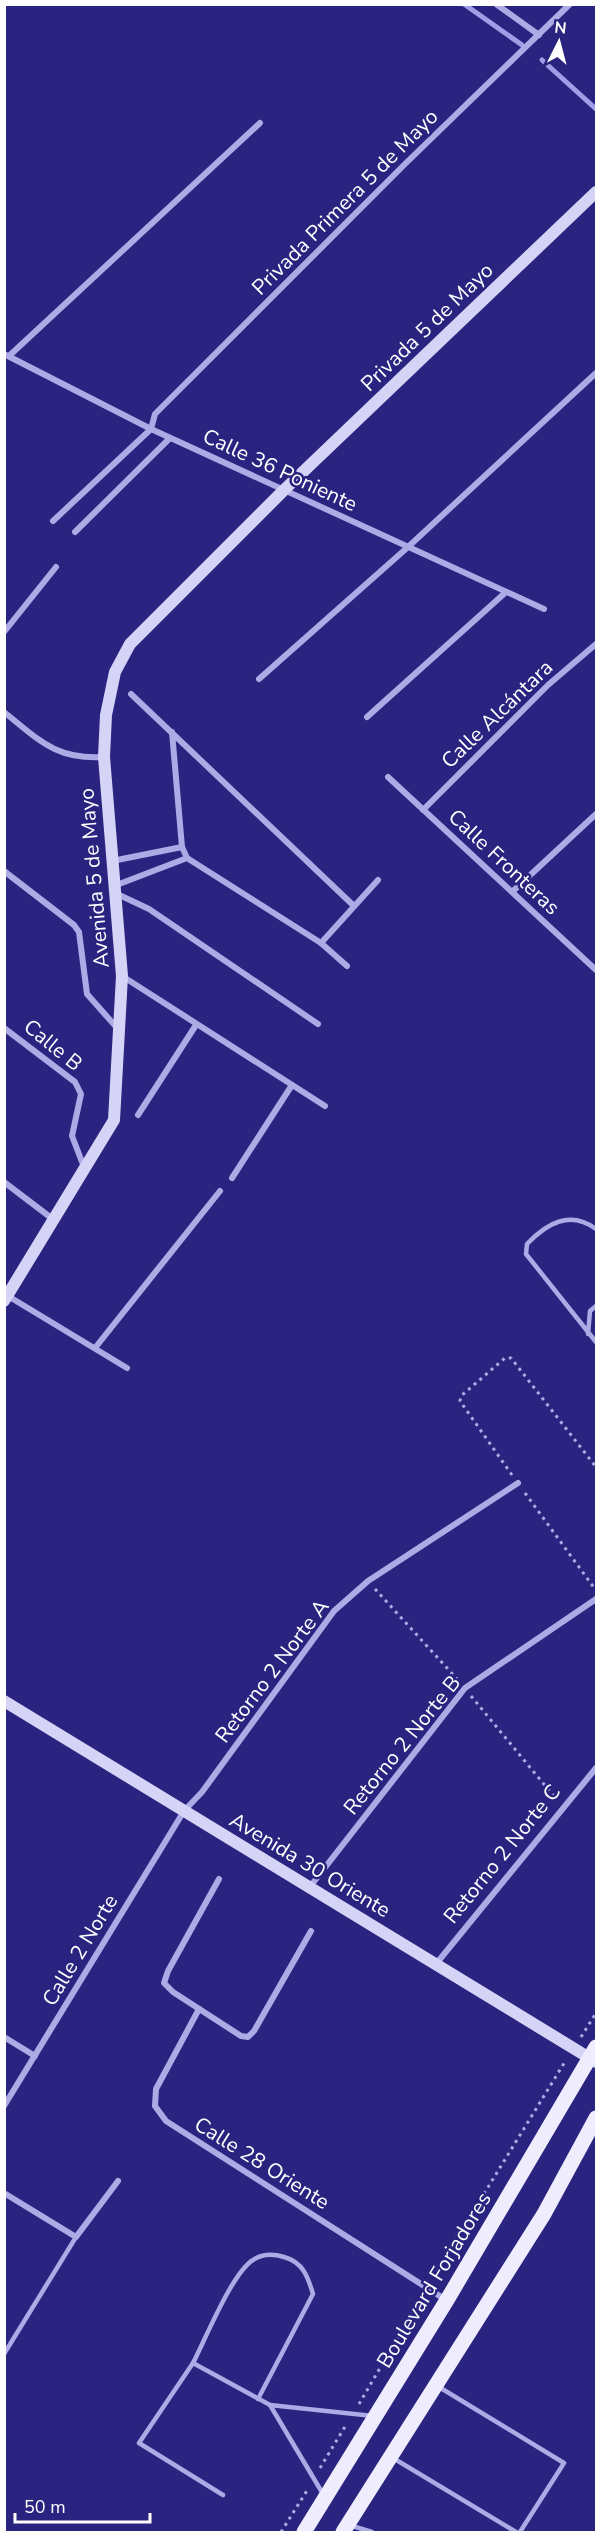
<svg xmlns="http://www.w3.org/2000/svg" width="601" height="2537" viewBox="0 0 601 2537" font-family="'Nunito Sans',sans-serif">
<rect width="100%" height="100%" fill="#2a2480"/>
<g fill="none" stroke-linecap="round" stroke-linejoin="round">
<g stroke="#a19ee7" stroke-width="5">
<polyline points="464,4 522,45"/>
<polyline points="542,60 596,109"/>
</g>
<g stroke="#adaae6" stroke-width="3" stroke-dasharray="3 4.5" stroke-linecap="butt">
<polyline points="512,1475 460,1401 461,1396 505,1358 511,1358 596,1467"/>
<polyline points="525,1493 595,1589"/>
<polyline points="375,1589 457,1679"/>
<polyline points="471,1696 557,1800"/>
<polyline points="581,2037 596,2013"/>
<polyline points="433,2277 566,2060"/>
<polyline points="359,2404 421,2298"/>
<polyline points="320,2468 346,2425"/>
<polyline points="281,2532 308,2489"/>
</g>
<g stroke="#adaae6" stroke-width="4.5">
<path d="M596,1229C570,1210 547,1223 527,1244L526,1254L596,1342"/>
<polyline points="588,1334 590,1311 596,1306"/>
<polyline points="4,2354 76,2237"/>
<path d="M193,2363C206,2338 232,2273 253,2260C262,2254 274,2254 284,2257C303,2262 308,2277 313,2294L258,2399"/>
<polyline points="439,2387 564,2463 520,2532"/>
<polyline points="393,2458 516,2532"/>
<polyline points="323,2494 270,2405 373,2416"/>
<polyline points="223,2495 139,2443 193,2363 270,2405"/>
<polyline points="349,2525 372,2532"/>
</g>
<g stroke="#adaae6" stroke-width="6">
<polyline points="496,4 539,35"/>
<polyline points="4,354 151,429 544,609"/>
<polyline points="9,356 260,123"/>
<polyline points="53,521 151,429 155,414 405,164 570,4"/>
<polyline points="75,532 170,438"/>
<polyline points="4,632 56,567"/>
<polyline points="259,679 408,547 596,373"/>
<polyline points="131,694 354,906"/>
<path d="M4,712C39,740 56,760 104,757"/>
<polyline points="367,717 506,592"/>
<polyline points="172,732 182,847 187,858 321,943 347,966"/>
<polyline points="388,777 596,970"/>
<polyline points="423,810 548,685 596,644"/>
<polyline points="112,861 182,847"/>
<polyline points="4,871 74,925 79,932 87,994 118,1029"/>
<polyline points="114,886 187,858"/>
<polyline points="512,892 596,814"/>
<polyline points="115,893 149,909 318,1024"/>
<polyline points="321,943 378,880"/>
<polyline points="122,976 325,1106"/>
<polyline points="4,1028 75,1082 81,1094 72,1136 84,1167"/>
<polyline points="138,1115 196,1025"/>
<polyline points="232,1178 292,1085"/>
<polyline points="4,1182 54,1220"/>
<polyline points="8,1296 127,1368"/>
<polyline points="95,1348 220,1191"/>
<polyline points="219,1879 168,1971 164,1983 173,1992 241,2036 248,2037 254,2031 311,1931"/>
<polyline points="309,1888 465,1688 596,1599"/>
<polyline points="436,1964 596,1768"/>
<polyline points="199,2009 156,2089 155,2106 166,2121 446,2300"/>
<polyline points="4,2037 35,2056"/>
<polyline points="4,2106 184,1811 202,1792 334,1611 368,1581 518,1483"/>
<polyline points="4,2193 76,2237 118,2181"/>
</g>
<g stroke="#d6d4f6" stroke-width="12">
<polyline points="4,1301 114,1120 122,976 104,757 106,715 115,672 130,644 284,490 596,192"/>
<polyline points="4,1701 596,2062"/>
</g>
<g stroke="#eeecfd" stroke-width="15">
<polyline points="304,2532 447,2300 596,2047"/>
<polyline points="343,2532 544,2214 596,2118"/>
</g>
</g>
<g text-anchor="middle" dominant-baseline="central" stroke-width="5" stroke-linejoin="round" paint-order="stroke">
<g font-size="21" fill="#fff" stroke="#2a2480">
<text transform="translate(345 202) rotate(-45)">Privada Primera 5 de Mayo</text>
<text transform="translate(427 327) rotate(-44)">Privada 5 de Mayo</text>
<text transform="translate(280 470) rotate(25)">Calle 36 Poniente</text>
<text transform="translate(497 714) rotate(-44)">Calle Alcántara</text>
<text transform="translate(504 862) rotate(43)">Calle Fronteras</text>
<text transform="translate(94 878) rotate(-95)">Avenida 5 de Mayo</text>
<text transform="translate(53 1045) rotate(39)">Calle B</text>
<text transform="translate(272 1671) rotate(-53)">Retorno 2 Norte A</text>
<text transform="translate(402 1745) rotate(-51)">Retorno 2 Norte B</text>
<text transform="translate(502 1854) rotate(-51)">Retorno 2 Norte C</text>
<text transform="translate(310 1865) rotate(31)">Avenida 30 Oriente</text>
<text transform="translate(80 1950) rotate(-59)">Calle 2 Norte</text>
<text transform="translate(262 2163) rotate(32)">Calle 28 Oriente</text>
<text transform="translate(434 2280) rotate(-59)">Boulevard Forjadores</text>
</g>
</g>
<rect width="601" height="2537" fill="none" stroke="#ffffff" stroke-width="12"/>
<g transform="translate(559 42) rotate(6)" stroke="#2a2480" stroke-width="4.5" paint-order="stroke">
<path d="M0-4.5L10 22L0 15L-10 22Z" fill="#ffffff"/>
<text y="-9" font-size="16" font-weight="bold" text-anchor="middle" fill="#ffffff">N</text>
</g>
<path d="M15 2513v9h135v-9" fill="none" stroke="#ffffff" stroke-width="3"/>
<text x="24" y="2513" font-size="18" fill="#ffffff" stroke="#2a2480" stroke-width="4.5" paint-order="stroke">50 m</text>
</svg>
